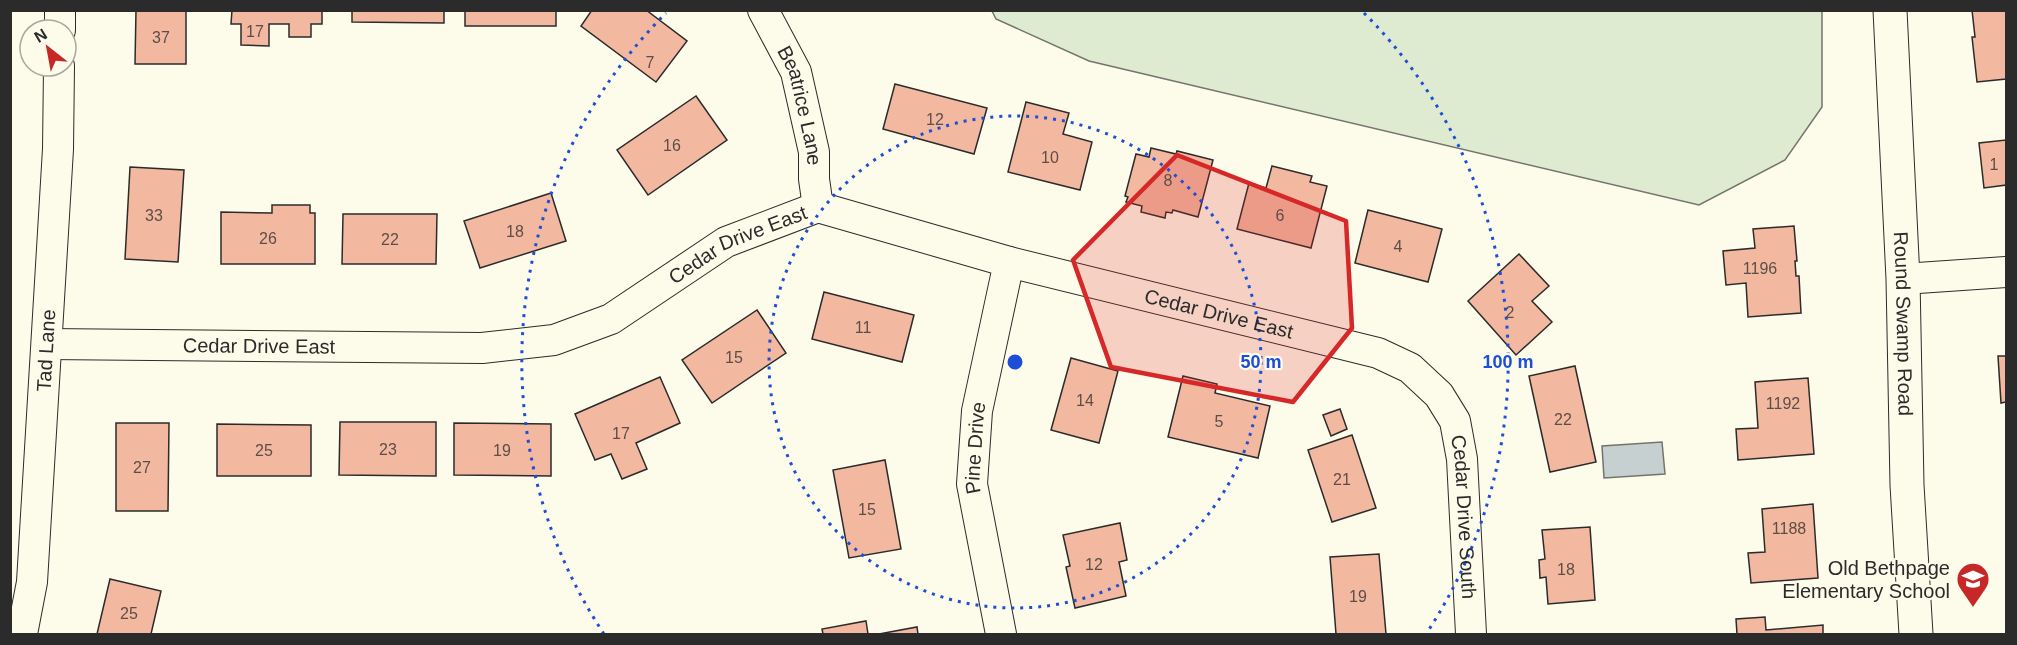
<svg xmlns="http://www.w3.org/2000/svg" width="2017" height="645" viewBox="0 0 2017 645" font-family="Helvetica,sans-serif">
<rect width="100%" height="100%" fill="#fdfbea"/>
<polygon fill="#deebd1" stroke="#74746e" stroke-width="1.5" points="992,11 1822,11 1822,107 1785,160 1699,205 1089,61 996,19"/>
<polygon fill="#c7d0d0" stroke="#74746e" stroke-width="1.5" points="1662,442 1665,474 1604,478 1602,446"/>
<g fill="#f2b8a0" stroke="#2b2b2b" stroke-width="1.5">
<polygon points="136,10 186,10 186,64 135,64"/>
<polygon points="232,10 322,10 322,24 311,24 311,37 289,37 289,24 269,24 269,46 241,45 241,24 231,24"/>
<polygon points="352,10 444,10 444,23 352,22"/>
<rect x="465" y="10" width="91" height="16"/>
<polygon points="592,10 646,10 687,41 656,82 581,26"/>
<polygon points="1972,10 2006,10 2006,79 1977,82 1972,37 1975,37"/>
<polygon points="895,84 987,108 974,154 883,129"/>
<polygon points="696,96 727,140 648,195 617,150"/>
<polygon points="1026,102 1069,113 1063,134 1092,142 1080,190 1008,172"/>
<polygon points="2006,140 2006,185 1984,188 1979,143"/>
<polygon points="1151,148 1176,154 1177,151 1213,160 1198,217 1173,210 1172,213 1166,212 1165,218 1141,212 1142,206 1126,202 1128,197 1125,196 1136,154 1149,157"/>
<polygon points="1272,166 1312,176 1310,182 1327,186 1311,248 1237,229 1249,183 1266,188"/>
<polygon points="130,167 184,170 178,262 125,259"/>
<polygon points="551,193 566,241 480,268 464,221"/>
<polygon points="272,205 310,205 310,213 315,213 315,264 221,264 221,212 272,213"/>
<polygon points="1368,210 1442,229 1428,282 1355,263"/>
<polygon points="343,214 437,214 436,264 342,264"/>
<polygon points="1794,226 1797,261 1795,261 1796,276 1799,276 1801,313 1748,317 1746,283 1726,285 1723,251 1755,248 1753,229"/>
<polygon points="1519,254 1549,286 1532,301 1552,322 1516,355 1468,301"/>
<polygon points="824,292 914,315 902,362 812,339"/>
<polygon points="757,310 786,353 712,403 682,360"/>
<polygon points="1998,356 2006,356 2006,402 2001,403"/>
<polygon points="1071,358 1118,371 1099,443 1051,430"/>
<polygon points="1575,366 1596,462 1550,472 1529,376"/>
<polygon points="1183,376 1217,384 1215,393 1270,406 1258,458 1168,437"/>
<polygon points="660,377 680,423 636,443 647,469 622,479 611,454 595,460 575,414"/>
<polygon points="1808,378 1814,454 1738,460 1736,429 1758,428 1755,382"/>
<polygon points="1340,409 1347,429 1331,436 1323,415"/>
<polygon points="340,422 436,422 436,476 339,475"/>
<polygon points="116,423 169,423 168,511 116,511"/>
<polygon points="454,423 551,424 551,476 454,475"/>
<polygon points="217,424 311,425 311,476 217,476"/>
<polygon points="1352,435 1376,508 1332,522 1308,450"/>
<polygon points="885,460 901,549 849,558 833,470"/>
<polygon points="1813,504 1818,578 1751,583 1748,553 1765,552 1762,509"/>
<polygon points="1120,523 1127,560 1119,562 1126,596 1075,608 1066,567 1070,566 1063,535"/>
<polygon points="1590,527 1595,600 1548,604 1546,577 1540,578 1539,560 1545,559 1542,530"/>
<polygon points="1379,554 1386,634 1336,634 1330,557"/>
<polygon points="110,579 161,591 151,634 97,634"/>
<polygon points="1765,617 1766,630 1823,625 1823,634 1737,634 1736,619"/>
<polygon points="866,621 868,634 823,634 822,629"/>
<polygon points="917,627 918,634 879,634"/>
</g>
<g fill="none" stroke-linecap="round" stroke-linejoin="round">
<defs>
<g id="minor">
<path id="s1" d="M763,10L796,72L814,152V179L818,207"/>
<polyline points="60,30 60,10"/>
<polyline points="1903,279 2006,272"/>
<path id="s2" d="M47,344L482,348L554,340L611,319L726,242L818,207L1009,262L1378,353L1410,368L1439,395L1455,421L1462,459L1471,634"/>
<path id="s3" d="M22,634L32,582L58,149L59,66"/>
<path id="s4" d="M1001,634L972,484L977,411L1009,262"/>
</g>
<g id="secondary">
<path id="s5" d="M1890,10L1903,279L1907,485L1916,634"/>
</g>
</defs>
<use href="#minor" stroke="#2b2b2b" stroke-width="32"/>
<use href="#secondary" stroke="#2b2b2b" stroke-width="35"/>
<use href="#minor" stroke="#fdfbea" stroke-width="30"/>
<use href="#secondary" stroke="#fdfbea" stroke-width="33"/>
</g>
<path fill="#d62828" fill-opacity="0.2" stroke="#d62828" stroke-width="4.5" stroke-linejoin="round" d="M1177,155L1346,221L1352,328L1293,402L1111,367L1073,260Z"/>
<g fill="none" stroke="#1d4ed8" stroke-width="3" stroke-dasharray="3 6">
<circle cx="1015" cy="362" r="246"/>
<path d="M604 634A493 493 0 0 1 666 13M1364 13A493 493 0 0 1 1426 634"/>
</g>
<defs>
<symbol id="school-pin" viewBox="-11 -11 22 30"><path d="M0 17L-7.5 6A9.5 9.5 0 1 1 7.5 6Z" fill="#c62828" stroke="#fdfbea"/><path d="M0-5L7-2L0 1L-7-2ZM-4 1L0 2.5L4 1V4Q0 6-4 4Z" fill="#fff"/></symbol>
</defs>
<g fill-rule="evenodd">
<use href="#school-pin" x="1954" y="560" width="38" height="52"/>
</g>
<g text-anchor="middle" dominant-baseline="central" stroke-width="4.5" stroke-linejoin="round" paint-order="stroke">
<g font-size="16" fill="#5d4e48">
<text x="255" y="31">17</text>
<text x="161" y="37">37</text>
<text x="650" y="62">7</text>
<text x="935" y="119">12</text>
<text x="672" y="145">16</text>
<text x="1050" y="157">10</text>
<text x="1994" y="164">1</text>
<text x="1168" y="180">8</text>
<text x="154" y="215">33</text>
<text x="1280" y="215">6</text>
<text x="515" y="231">18</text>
<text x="268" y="238">26</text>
<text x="390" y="239">22</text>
<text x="1398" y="246">4</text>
<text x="1760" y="268">1196</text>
<text x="1510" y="312">2</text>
<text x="863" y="327">11</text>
<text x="734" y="357">15</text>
<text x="1085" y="400">14</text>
<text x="1783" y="403">1192</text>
<text x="1563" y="419">22</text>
<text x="1219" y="421">5</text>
<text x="621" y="433">17</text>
<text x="388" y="449">23</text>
<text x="264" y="450">25</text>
<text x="502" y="450">19</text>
<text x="142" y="467">27</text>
<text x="1342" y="479">21</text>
<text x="867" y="509">15</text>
<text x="1789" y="528">1188</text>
<text x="1094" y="564">12</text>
<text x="1566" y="569">18</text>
<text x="1358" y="596">19</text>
<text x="129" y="613">25</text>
</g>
<g font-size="20" fill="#2b2b2b" stroke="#fdfbea">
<text stroke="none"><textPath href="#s1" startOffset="104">Beatrice Lane</textPath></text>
<text stroke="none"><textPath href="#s2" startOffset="716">Cedar Drive East</textPath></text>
<text stroke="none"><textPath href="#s2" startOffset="1220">Cedar Drive East</textPath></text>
<text stroke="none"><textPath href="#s5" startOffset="314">Round Swamp Road</textPath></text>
<text stroke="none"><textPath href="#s2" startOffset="212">Cedar Drive East</textPath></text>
<text stroke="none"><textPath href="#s3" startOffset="285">Tad Lane</textPath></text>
<text stroke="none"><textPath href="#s4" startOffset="189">Pine Drive</textPath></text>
<text stroke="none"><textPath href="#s2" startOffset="1586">Cedar Drive South</textPath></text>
</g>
<g font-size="20" fill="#2b2b2b" stroke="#fdfbea" text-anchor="end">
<text x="1950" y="568">Old Bethpage<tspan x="1950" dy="23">Elementary School</tspan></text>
</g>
</g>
<circle cx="1015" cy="362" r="9" fill="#1d4ed8" stroke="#fdfbea" stroke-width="3"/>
<g font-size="18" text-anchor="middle" font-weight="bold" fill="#1d4ed8" stroke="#fdfbea" stroke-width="4.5" stroke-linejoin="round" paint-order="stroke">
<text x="1261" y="368">50 m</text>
<text x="1508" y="368">100 m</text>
</g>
<rect width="2017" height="645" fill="none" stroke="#2b2b2b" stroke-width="24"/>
<g transform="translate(48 48) rotate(329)"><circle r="28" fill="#fdfbea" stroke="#a9a89e" stroke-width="1.5"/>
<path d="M0-4.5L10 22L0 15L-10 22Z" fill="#c62828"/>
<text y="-9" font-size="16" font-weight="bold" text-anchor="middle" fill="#2b2b2b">N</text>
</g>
</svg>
